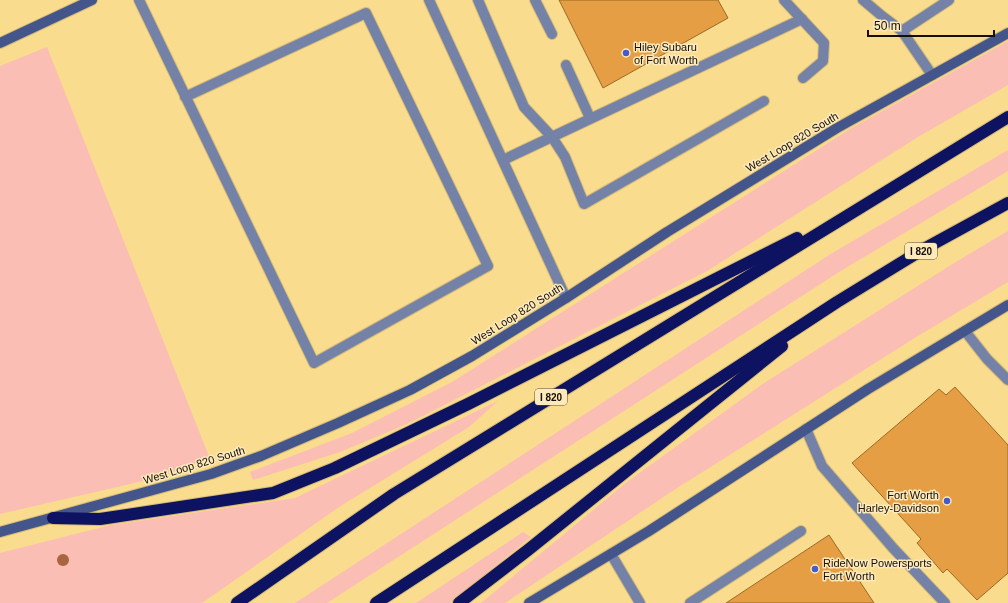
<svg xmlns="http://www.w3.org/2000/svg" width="1008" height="603" viewBox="0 0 1008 603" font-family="Arial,sans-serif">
<rect width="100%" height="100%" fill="#f9dc8d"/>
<g fill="#fbbeb4">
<polygon points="1008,41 1008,85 918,137 707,271 407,424 340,452 253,480 250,472 352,433 452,382 850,129"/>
<polygon points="47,47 210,459 156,478 0,514 0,66"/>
<polygon points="1008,150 1008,171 839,272 327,603 295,603 829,255"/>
<polygon points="1008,231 1008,282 913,339 674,490 505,603 481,603 627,482 764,383 954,263"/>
<polygon points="498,401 469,427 339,507 202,603 0,603 0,553 111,525 295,498"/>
<polygon points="523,532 531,537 450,603 416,603"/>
</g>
<g fill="#e59e43" stroke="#9c6927">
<polygon points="559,0 718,0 728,18 603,88"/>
<polygon points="955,387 1008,445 1008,573 977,600 947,569 943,573 917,543 921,539 852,463 939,389 946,395"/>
<polygon points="829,535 874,603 726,603"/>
</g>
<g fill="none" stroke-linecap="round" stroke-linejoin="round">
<defs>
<g id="lane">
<polyline points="139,0 314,363 488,266 366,13 185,97"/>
<polyline points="429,0 566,298"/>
<polyline points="478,0 524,107 552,137 565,157 584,204 764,101"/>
<polyline points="535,0 552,34"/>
<polyline points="784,0 824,43 823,61 803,78"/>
<polyline points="863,0 882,16 902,31 932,75"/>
<polyline points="902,31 949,0"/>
<polyline points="566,65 590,118"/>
<polyline points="503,160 802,19"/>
<polyline points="965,331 987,359 1008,380"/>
<polyline points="806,429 822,466 893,548 945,603"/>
<polyline points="611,554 640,603"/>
<polyline points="690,603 801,531"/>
</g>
<g id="secondary">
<polyline points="0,43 92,0"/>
<polyline points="0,532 211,474 261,456 338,423 410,390 472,356 566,298 667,232 837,128 1008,33"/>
<polyline points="529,603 649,531 868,389 1008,305"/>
</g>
<g id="highway">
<polyline points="53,518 100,519 273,493 335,468 468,404 797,238"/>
<polyline points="237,603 394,494 1008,117"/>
<polyline points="376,603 837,302 922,250 1008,203"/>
<polyline points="459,603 528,550 782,346"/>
</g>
</defs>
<use href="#lane" stroke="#d5bb76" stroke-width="12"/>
<use href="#secondary" stroke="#d5bb76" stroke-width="12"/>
<use href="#highway" stroke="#d5bb76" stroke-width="14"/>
<use href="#lane" stroke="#7482a8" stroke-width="10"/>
<use href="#secondary" stroke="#44558b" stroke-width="10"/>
<use href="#highway" stroke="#0d1261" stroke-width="12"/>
</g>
<circle fill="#a96440" cx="63" cy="560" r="6"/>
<g fill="#425ccf" stroke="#fceabd" stroke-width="1.5">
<circle cx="626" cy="53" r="4"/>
<circle cx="947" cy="501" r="4"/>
<circle cx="815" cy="569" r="4"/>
</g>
<g text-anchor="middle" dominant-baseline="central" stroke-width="3" stroke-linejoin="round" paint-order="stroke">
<g fill="#fceabd" stroke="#5c5039" stroke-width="1">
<rect x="905" y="243" width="32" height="16" rx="3"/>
<rect x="535" y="389" width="32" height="16" rx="3"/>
</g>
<g font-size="10" font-weight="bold" fill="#170e00">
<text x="921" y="251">I 820</text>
<text x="551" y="397">I 820</text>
</g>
<g font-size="11" fill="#170e00" stroke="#fceabd" text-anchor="start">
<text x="634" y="47">Hiley Subaru<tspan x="634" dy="13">of Fort Worth</tspan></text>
<text x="939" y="495" text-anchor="end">Fort Worth<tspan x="939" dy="13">Harley-Davidson</tspan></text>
<text x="823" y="563">RideNow Powersports<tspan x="823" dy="13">Fort Worth</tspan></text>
</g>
<g font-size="11" fill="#170e00" stroke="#fceabd">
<text transform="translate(792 142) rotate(-31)">West Loop 820 South</text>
<text transform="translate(517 314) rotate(-32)">West Loop 820 South</text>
<text transform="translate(194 465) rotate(-17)">West Loop 820 South</text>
</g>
</g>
<path d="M868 30v6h126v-6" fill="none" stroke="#170e00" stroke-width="2"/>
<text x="874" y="30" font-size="12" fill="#170e00" stroke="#fceabd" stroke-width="3" paint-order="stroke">50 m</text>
</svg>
